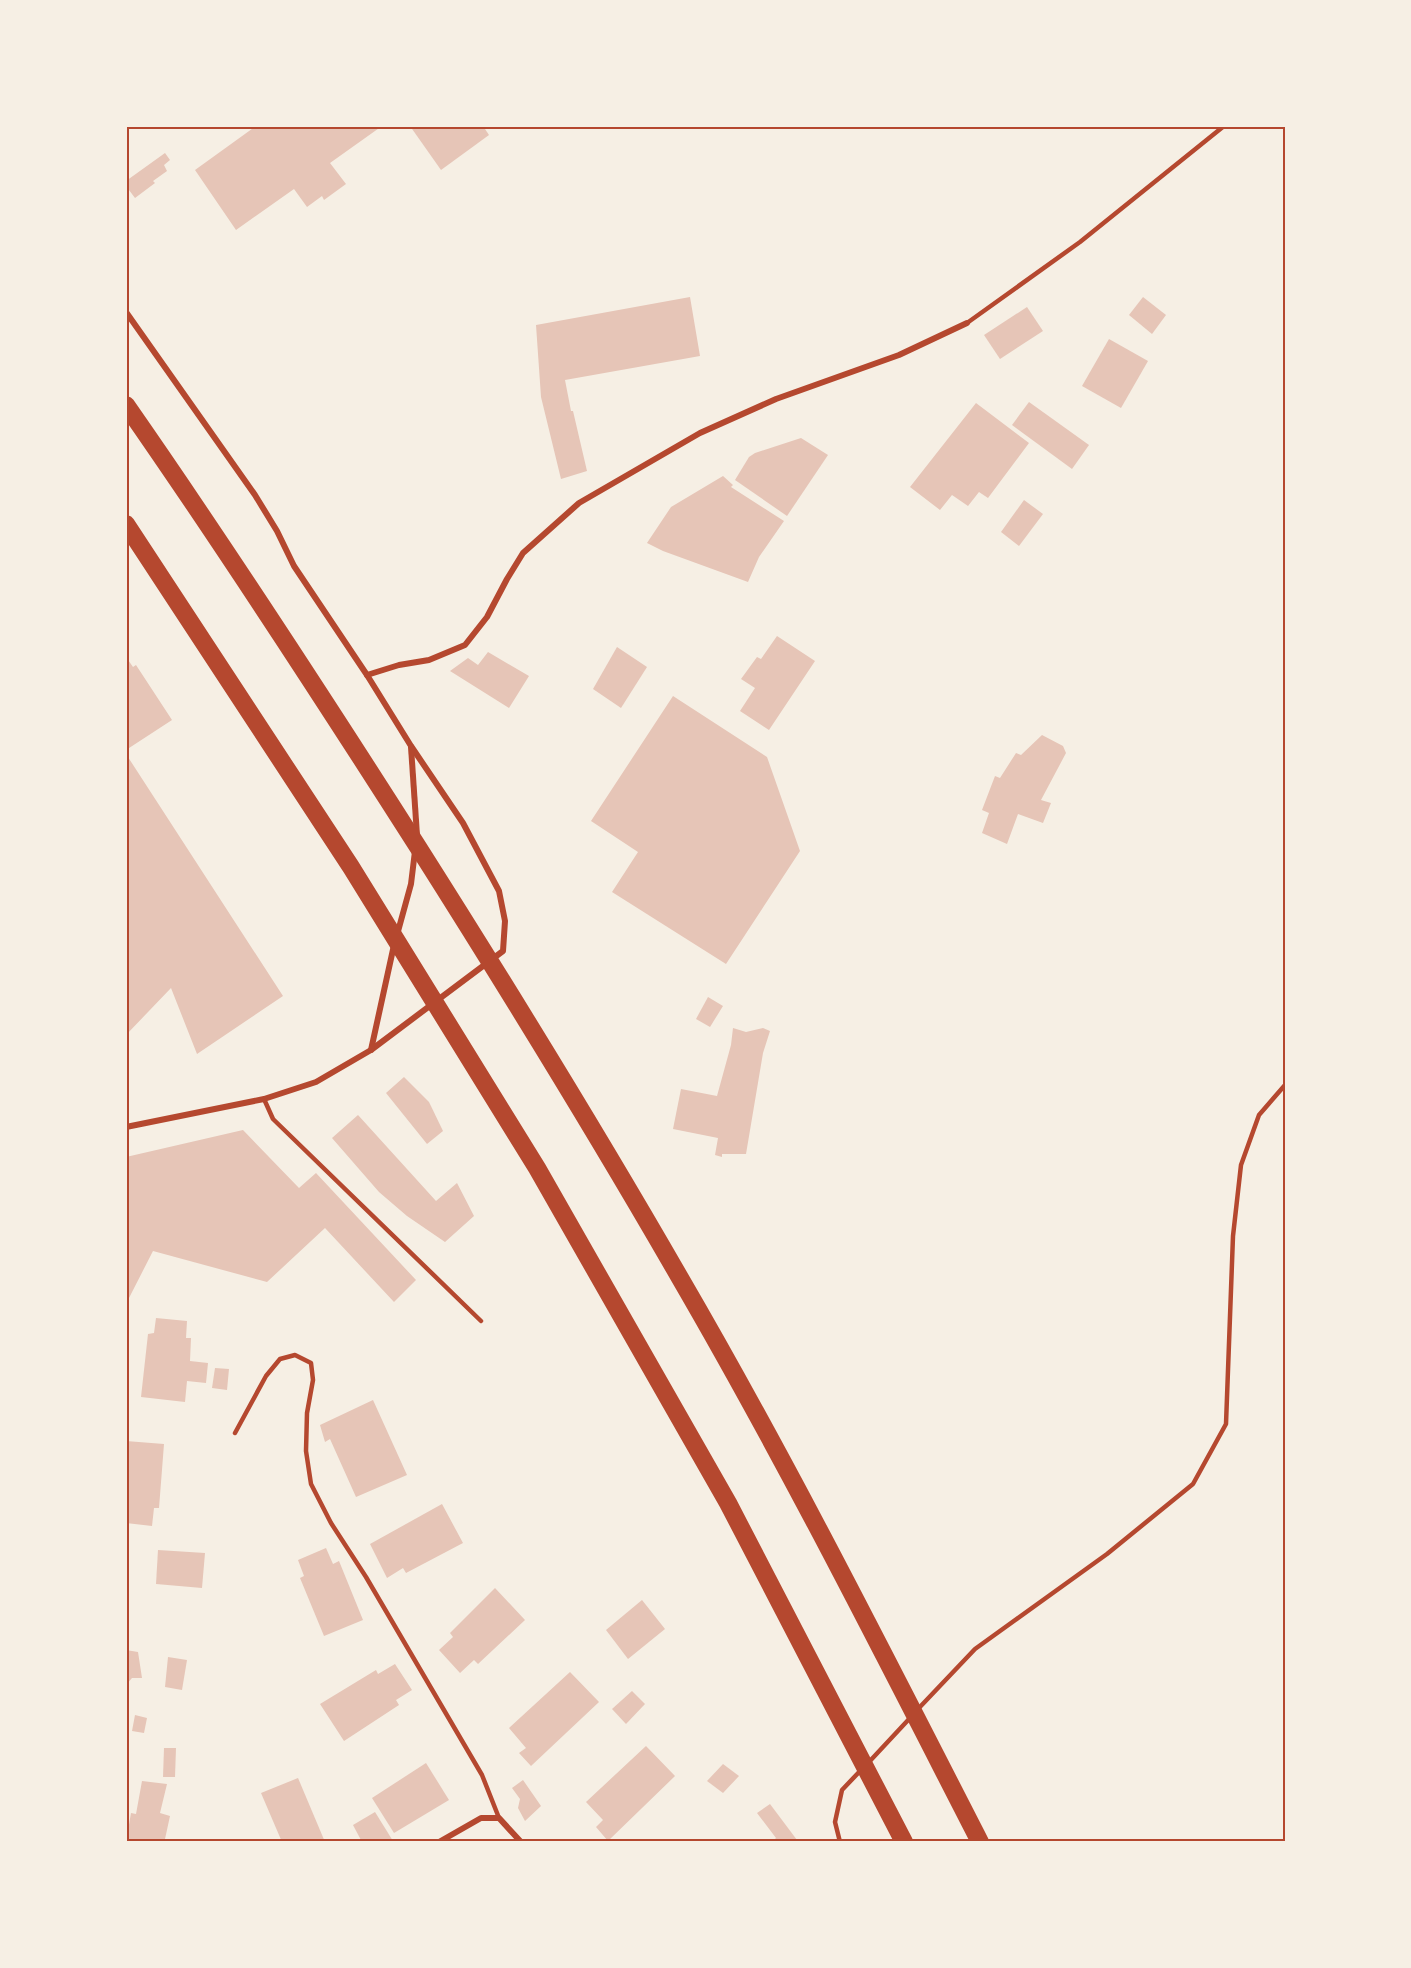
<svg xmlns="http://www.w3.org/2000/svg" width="1411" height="1968" viewBox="0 0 1411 1968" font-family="'Nunito Sans',sans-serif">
<rect width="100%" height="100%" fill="#f6efe4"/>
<g fill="#e6c5b7">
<polygon points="256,126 382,126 330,163 346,184 324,200 322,196 307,207 294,189 236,230 195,170"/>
<polygon points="410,126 483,126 489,135 441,170"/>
<polygon points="165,153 170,160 164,165 167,171 153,181 155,183 135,198 126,186 126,181"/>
<polygon points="690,297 700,356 565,380 571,411 573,411 587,471 561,479 541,397 536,325"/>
<polygon points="1143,297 1166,315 1152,334 1129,315"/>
<polygon points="1027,307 1043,331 1000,359 984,335"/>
<polygon points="1109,339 1148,361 1121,408 1082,386"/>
<polygon points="1029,402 1089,445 1072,469 1012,425"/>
<polygon points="976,403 1029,443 988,498 979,492 968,506 952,495 940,510 910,487"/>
<polygon points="801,438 828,455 787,516 735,480 749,457 755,453"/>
<polygon points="723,476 733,485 731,487 784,521 759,557 748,582 663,551 647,543 671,507"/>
<polygon points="1024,500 1043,514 1019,546 1001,532"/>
<polygon points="777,636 815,661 769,730 740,711 755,688 741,679 757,657 761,659"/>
<polygon points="617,647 647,667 621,708 593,689"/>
<polygon points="488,652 529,676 509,708 450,671 468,658 478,665"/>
<polygon points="126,657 133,667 136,665 172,720 126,750"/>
<polygon points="673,696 767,757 800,851 726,964 612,892 638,852 591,821"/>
<polygon points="1042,735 1063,746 1066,753 1041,800 1051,803 1043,823 1018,814 1007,844 982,833 989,813 982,810 995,776 1000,778 1016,753 1021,755"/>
<polygon points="126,754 283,996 197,1054 171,988 126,1035"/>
<polygon points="708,997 723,1006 710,1027 696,1019"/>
<polygon points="733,1028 746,1032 763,1028 770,1031 763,1053 746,1154 722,1154 722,1157 715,1155 718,1138 673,1129 681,1089 717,1096 731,1045"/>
<polygon points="404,1077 429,1102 443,1131 427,1144 386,1093"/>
<polygon points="358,1115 436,1201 457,1183 474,1216 445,1242 407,1216 379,1192 332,1138"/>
<polygon points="243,1130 299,1188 316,1173 416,1280 394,1302 325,1228 267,1282 153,1251 129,1298 126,1297 126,1157"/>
<polygon points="156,1318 187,1321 186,1338 191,1338 190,1361 208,1363 206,1383 187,1381 185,1402 141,1397 148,1334 154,1333"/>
<polygon points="215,1368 229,1369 227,1390 212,1388"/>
<polygon points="373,1400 407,1475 356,1497 330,1439 325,1442 320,1425"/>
<polygon points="126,1441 164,1444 159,1508 154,1508 152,1526 126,1523"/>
<polygon points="442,1504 463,1543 406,1573 403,1568 387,1578 370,1544"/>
<polygon points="326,1548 333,1564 339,1561 363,1620 324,1636 300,1578 304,1576 298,1560"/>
<polygon points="158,1550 205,1553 202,1588 156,1584"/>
<polygon points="495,1588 525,1620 478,1664 474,1660 460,1673 439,1650 453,1637 450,1633"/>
<polygon points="642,1600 665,1629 628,1659 606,1630"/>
<polygon points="126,1650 138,1652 142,1678 132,1678 126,1685"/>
<polygon points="168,1657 187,1660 182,1690 165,1687"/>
<polygon points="395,1664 412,1690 396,1700 399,1705 344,1741 320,1704 376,1670 378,1674"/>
<polygon points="570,1672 599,1702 531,1766 519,1753 526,1748 509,1728"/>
<polygon points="632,1691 645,1704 626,1724 612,1709"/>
<polygon points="135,1715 147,1718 144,1733 132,1731"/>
<polygon points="646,1746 675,1776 608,1841 596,1827 603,1820 586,1802"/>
<polygon points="164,1748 176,1748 175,1777 163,1777"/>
<polygon points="426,1763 449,1800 394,1833 372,1798"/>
<polygon points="723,1764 739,1776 723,1793 707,1781"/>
<polygon points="298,1778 325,1842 282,1842 261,1793"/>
<polygon points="523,1780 541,1806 525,1821 518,1808 520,1799 512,1788"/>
<polygon points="142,1781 167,1784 160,1813 170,1816 165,1839 173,1842 126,1842 131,1813 136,1814"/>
<polygon points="770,1804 797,1840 796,1842 772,1842 776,1838 757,1813"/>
<polygon points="375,1812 393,1841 392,1842 362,1842 353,1825"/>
</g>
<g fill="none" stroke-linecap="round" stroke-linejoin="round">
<g stroke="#b5482f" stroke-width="4.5">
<polyline points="967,323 1080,242 1224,126"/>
<polyline points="264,1099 273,1119 481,1321"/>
<polyline points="235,1433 266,1376 280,1359 295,1355 311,1363 313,1380 307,1413 306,1451 311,1484 331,1523 366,1577 482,1775 499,1818"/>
<polyline points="918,1709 975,1649 1107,1554 1193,1484 1226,1424 1233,1236 1241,1165 1259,1115 1285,1085"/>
<polyline points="869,1762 910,1718"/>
<polyline points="840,1842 835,1822 842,1790 861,1770"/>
</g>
<g stroke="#b5482f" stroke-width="6">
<polyline points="126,312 255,495 277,531 294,566 367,675 411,746 463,823 499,891 505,921 503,951 371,1050 316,1082 264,1099 126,1127"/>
<polyline points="367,675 399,665 429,660 465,645 487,617 507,579 523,553 579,503 700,433 776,399 899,355 967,323"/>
<polyline points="411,747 417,835"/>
<polyline points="397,935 411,884 415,851"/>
<polyline points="371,1050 394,945"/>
<polyline points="439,1842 481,1818 499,1818 521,1842"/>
</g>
<g stroke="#b5482f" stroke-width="18">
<path d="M126,405C227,550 323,698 418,847C508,989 596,1132 680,1278C787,1462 883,1653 980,1842"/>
<polyline points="126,524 351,867 537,1168 728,1503 904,1842"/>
</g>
</g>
<rect width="1411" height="1968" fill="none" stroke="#f6efe4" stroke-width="255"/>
<rect x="128" y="128" width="1156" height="1712" fill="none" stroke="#b5482f" stroke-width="2"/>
</svg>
